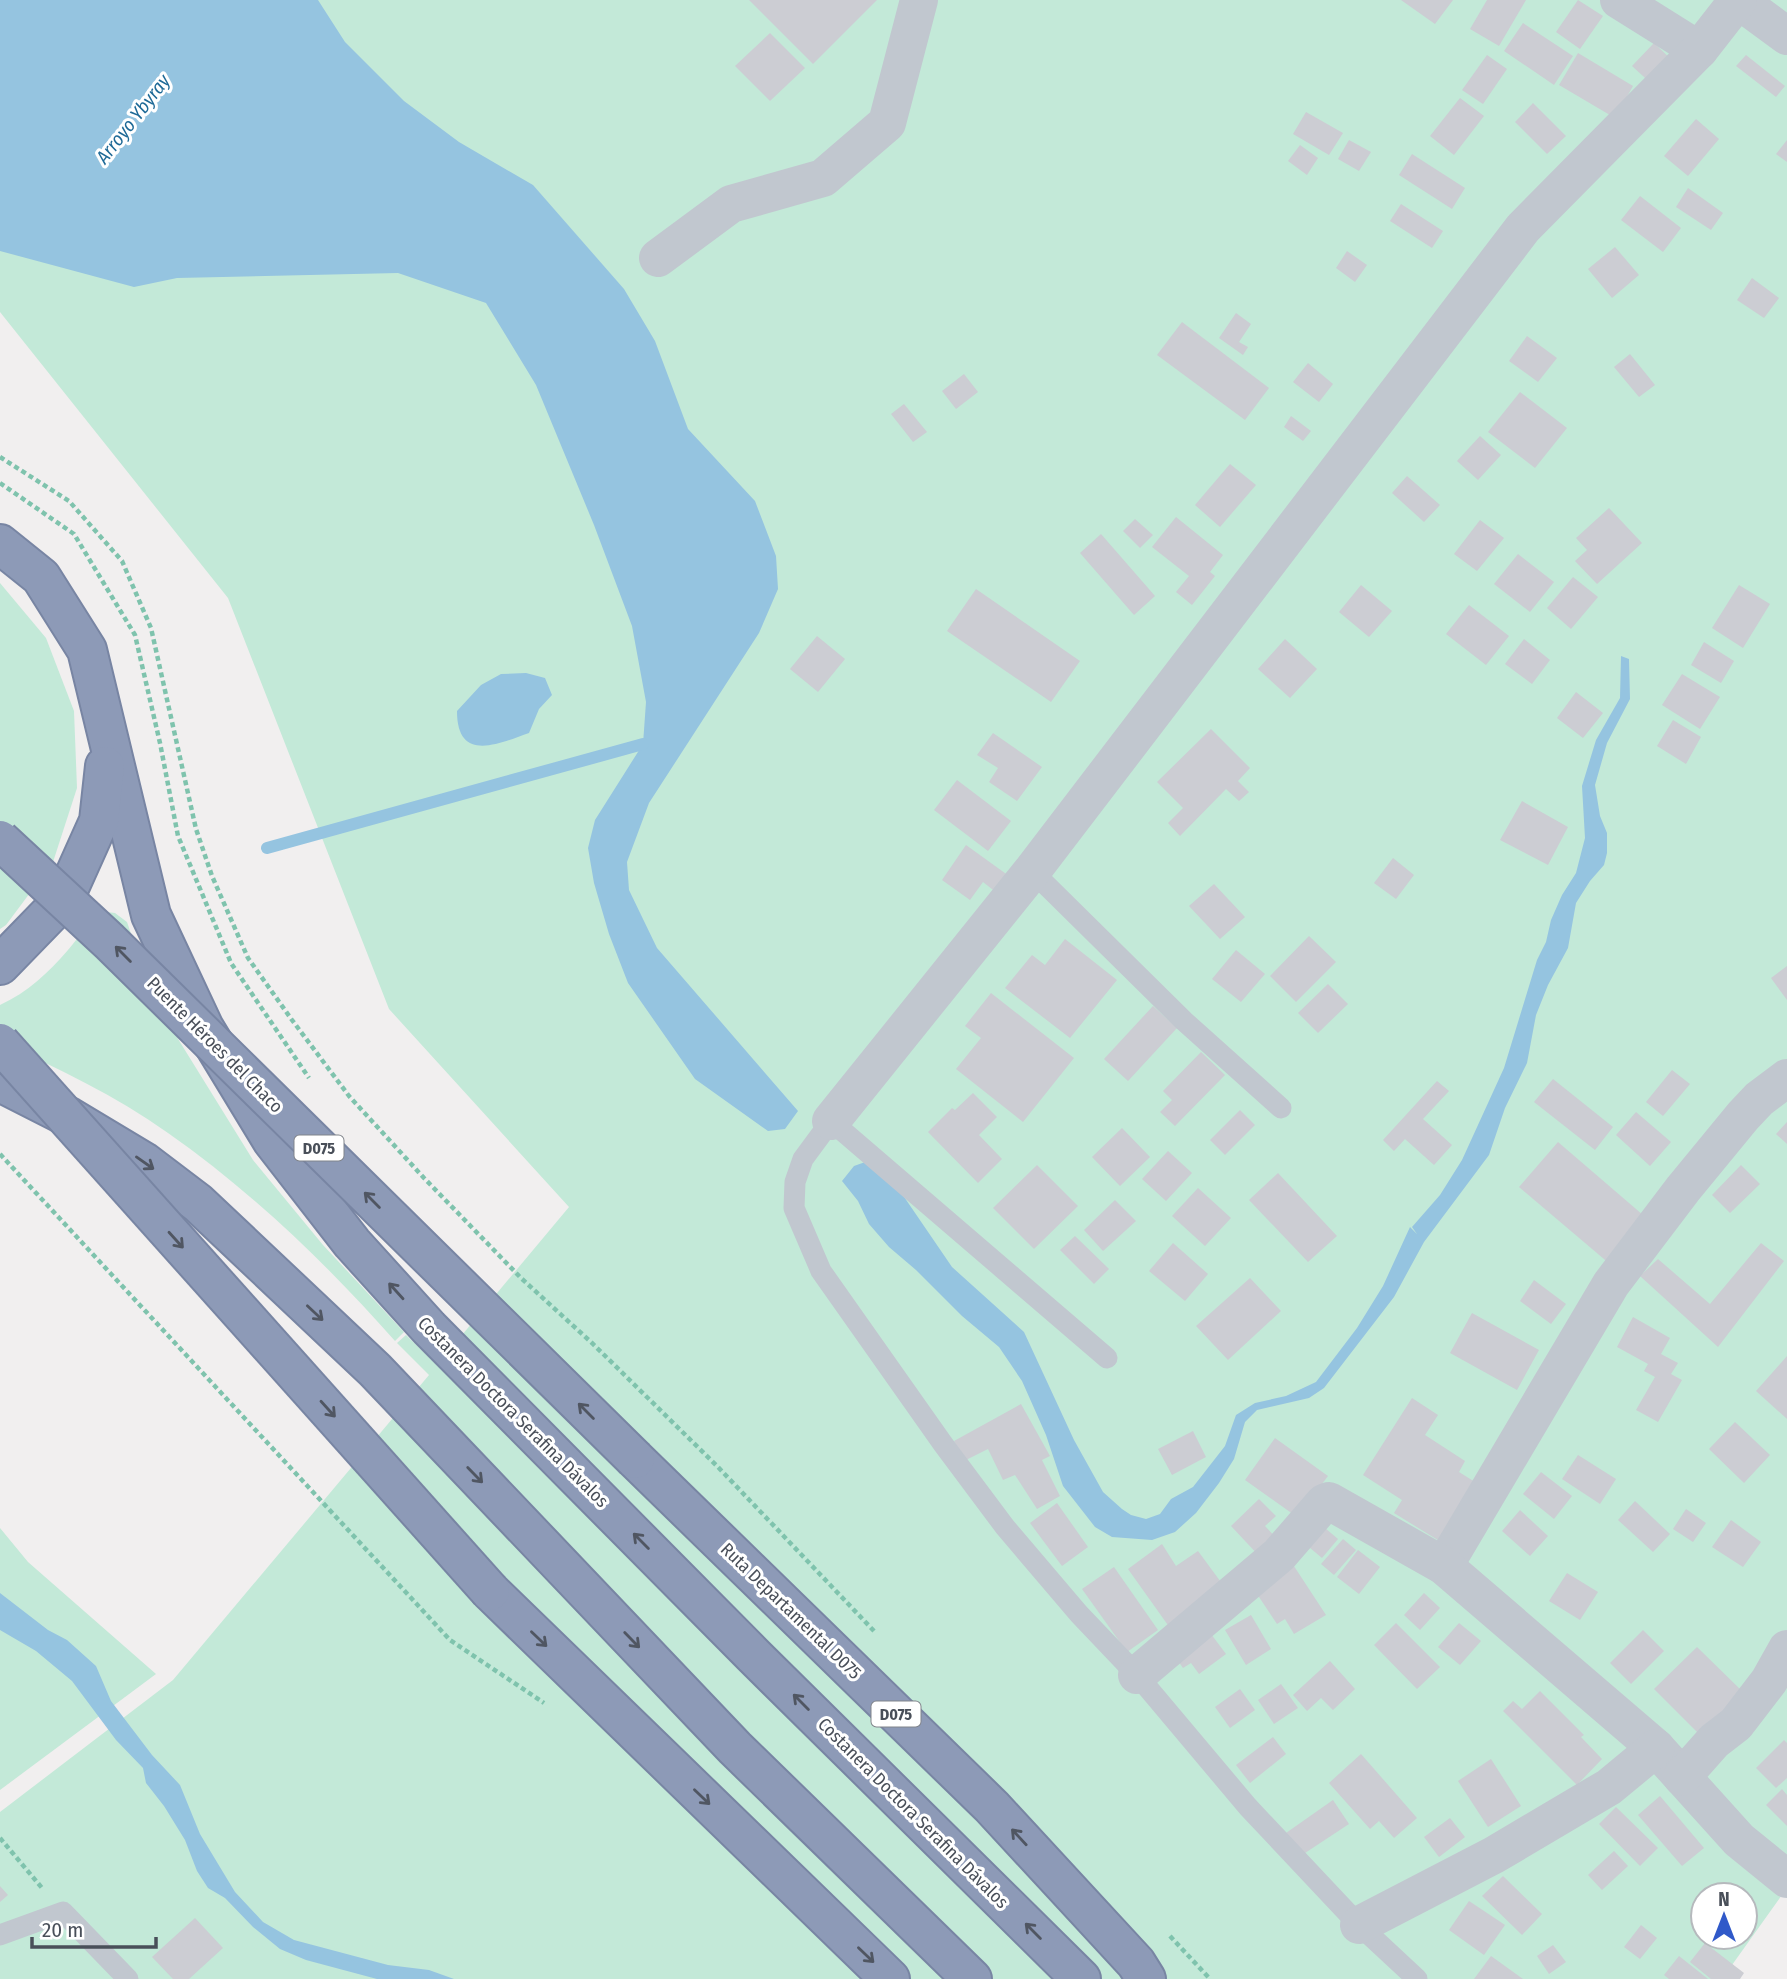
<svg xmlns="http://www.w3.org/2000/svg" width="1787" height="1979" viewBox="0 0 1787 1979" font-family="'Fira Sans Condensed',sans-serif">
<rect width="100%" height="100%" fill="#f1efef"/>
<g fill="#c3e9d8" fill-rule="evenodd">
<path d="M0,0H1787V1888L1722,1979H0V1812L173,1680L429,1375L397,1343L406,1335L437,1365L569,1207L389,1009L228,598L0,312ZM1703,1895H1745V1937H1703Z"/>
<polygon points="0,583 46,638 74,711 77,788 53,862 6,925 0,929"/>
<path d="M107,912L115,913L127,922L144,972L170,1026L253,1160L323,1245L404,1332L395,1341C327,1264 252,1192 168,1133C116,1096 58,1068 0,1042V1005C28,992 48,973 68,950C81,936 88,918 107,912Z"/>
<polygon points="0,1528 28,1562 156,1674 0,1790"/>
</g>
<g fill="#95c4e0">
<polygon points="0,0 318,0 345,42 404,101 459,142 533,185 624,289 655,341 688,429 755,501 776,556 778,589 759,633 649,803 627,862 629,890 657,948 798,1111 785,1129 768,1131 695,1079 628,983 609,934 594,883 588,848 595,820 643,744 646,702 632,626 594,525 536,385 486,303 398,273 177,278 134,287 0,251"/>
<polygon points="1621,656 1629,659 1630,699 1607,743 1595,785 1600,816 1607,833 1607,853 1604,865 1590,881 1576,903 1568,948 1548,985 1536,1015 1527,1063 1505,1108 1489,1155 1424,1242 1394,1297 1324,1388 1309,1398 1257,1410 1245,1422 1234,1459 1219,1483 1196,1513 1175,1532 1152,1540 1112,1537 1095,1527 1063,1486 1046,1435 1022,1381 999,1347 962,1316 916,1270 889,1247 869,1224 858,1201 842,1181 854,1166 868,1161 898,1188 952,1267 1024,1332 1074,1440 1103,1492 1122,1509 1131,1515 1146,1519 1160,1514 1171,1499 1193,1487 1225,1446 1236,1415 1255,1403 1286,1396 1316,1382 1357,1328 1383,1286 1410,1227 1417,1234 1412,1227 1440,1195 1462,1160 1504,1068 1537,960 1546,942 1551,920 1562,895 1576,873 1585,838 1582,786 1596,740 1620,698"/>
<path d="M526,673L545,678L552,695L539,709L529,733C498,744 457,763 457,711L481,685L501,674Z"/>
<polygon points="0,1593 48,1630 67,1640 96,1666 111,1701 152,1755 180,1785 200,1834 235,1892 263,1922 294,1940 388,1965 429,1970 454,1979 377,1979 306,1960 280,1949 253,1927 225,1898 208,1888 197,1871 185,1840 164,1806 146,1783 143,1768 116,1740 72,1681 36,1651 0,1630"/>
</g>
<g fill="none" stroke-linecap="round" stroke-linejoin="round">
<polyline stroke="#95c4e0" stroke-width="12" points="267,848 643,744"/>
</g>
<g fill="#cccdd3">
<polygon points="749,0 877,0 813,64"/>
<polygon points="1401,0 1453,0 1435,24"/>
<polygon points="1487,0 1526,0 1499,46 1470,29"/>
<polygon points="1578,0 1603,16 1580,49 1556,32"/>
<polygon points="1523,23 1573,56 1554,85 1504,51"/>
<polygon points="770,33 805,68 770,101 735,66"/>
<polygon points="1654,43 1676,64 1655,87 1632,66"/>
<polygon points="1578,53 1633,86 1615,118 1559,85"/>
<polygon points="1487,55 1507,69 1483,104 1462,90"/>
<polygon points="1746,55 1785,86 1776,97 1736,66"/>
<polygon points="1460,98 1484,116 1454,155 1430,136"/>
<polygon points="1533,103 1566,136 1547,154 1515,122"/>
<polygon points="1306,112 1343,133 1329,155 1293,134"/>
<polygon points="1696,119 1719,139 1688,176 1664,156"/>
<polygon points="1349,140 1371,152 1359,171 1338,159"/>
<polygon points="1787,140 1787,162 1776,154"/>
<polygon points="1300,145 1318,158 1307,175 1288,161"/>
<polygon points="1412,154 1465,188 1452,209 1399,175"/>
<polygon points="1688,188 1723,213 1711,230 1676,207"/>
<polygon points="1640,196 1681,228 1663,252 1621,220"/>
<polygon points="1401,204 1443,231 1432,248 1390,221"/>
<polygon points="1615,247 1639,275 1612,298 1588,269"/>
<polygon points="1347,251 1367,265 1355,282 1336,268"/>
<polygon points="1752,278 1779,298 1764,318 1737,300"/>
<polygon points="1236,313 1251,324 1239,342 1248,347 1243,355 1219,338"/>
<polygon points="1182,322 1269,388 1245,420 1157,355"/>
<polygon points="1527,336 1557,358 1538,382 1509,361"/>
<polygon points="1630,354 1655,385 1639,397 1614,367"/>
<polygon points="1308,363 1333,384 1319,402 1293,382"/>
<polygon points="964,374 978,392 956,409 942,391"/>
<polygon points="1520,392 1567,428 1535,468 1488,432"/>
<polygon points="904,404 927,432 913,442 891,414"/>
<polygon points="1291,416 1311,431 1303,441 1284,427"/>
<polygon points="1480,436 1501,455 1478,480 1457,461"/>
<polygon points="1230,464 1256,485 1220,527 1195,505"/>
<polygon points="1407,476 1440,505 1424,522 1392,493"/>
<polygon points="1609,508 1642,543 1597,584 1575,561 1587,550 1576,538"/>
<polygon points="1176,517 1223,555 1210,572 1215,576 1192,605 1176,592 1189,576 1152,547"/>
<polygon points="1135,519 1153,535 1140,548 1123,531"/>
<polygon points="1480,520 1504,538 1477,571 1454,554"/>
<polygon points="1101,534 1155,596 1134,615 1080,553"/>
<polygon points="1518,554 1554,582 1530,612 1494,584"/>
<polygon points="1573,577 1598,597 1571,629 1547,608"/>
<polygon points="1361,585 1392,611 1369,637 1339,612"/>
<polygon points="1739,585 1770,604 1743,648 1712,628"/>
<polygon points="976,589 1080,661 1051,702 947,631"/>
<polygon points="1469,605 1509,636 1486,665 1446,634"/>
<polygon points="817,636 845,659 818,692 790,669"/>
<polygon points="1285,639 1317,669 1290,698 1258,669"/>
<polygon points="1524,639 1550,660 1532,684 1505,664"/>
<polygon points="1704,642 1734,661 1721,683 1691,665"/>
<polygon points="1682,674 1720,697 1700,729 1662,705"/>
<polygon points="1576,692 1603,713 1583,738 1557,718"/>
<polygon points="1673,720 1701,737 1686,764 1657,746"/>
<polygon points="1211,729 1250,768 1238,781 1249,792 1239,801 1226,789 1180,836 1168,823 1183,808 1157,782"/>
<polygon points="993,733 1042,767 1017,801 989,782 998,768 977,755"/>
<polygon points="957,780 1011,821 988,851 934,810"/>
<polygon points="1522,801 1568,827 1548,865 1500,840"/>
<polygon points="966,845 1009,876 997,893 983,882 970,900 942,880"/>
<polygon points="1393,858 1414,875 1396,899 1374,883"/>
<polygon points="1214,884 1245,917 1220,939 1189,906"/>
<polygon points="1309,936 1336,962 1296,1002 1270,976"/>
<polygon points="1065,939 1117,980 1070,1038 1005,988 1032,955 1045,965"/>
<polygon points="1236,950 1265,974 1241,1002 1212,979"/>
<polygon points="1787,966 1787,1000 1771,978"/>
<polygon points="1328,984 1348,1004 1318,1033 1298,1013"/>
<polygon points="991,993 1074,1058 1023,1122 956,1069 981,1038 965,1026"/>
<polygon points="1153,1006 1177,1028 1128,1081 1104,1059"/>
<polygon points="1201,1052 1225,1075 1175,1126 1160,1112 1172,1100 1163,1091"/>
<polygon points="1672,1070 1690,1084 1663,1116 1646,1102"/>
<polygon points="1553,1079 1613,1127 1595,1150 1534,1102"/>
<polygon points="1437,1081 1449,1091 1423,1119 1452,1145 1434,1165 1405,1139 1394,1151 1383,1140"/>
<polygon points="973,1093 997,1117 979,1135 1002,1159 978,1183 928,1132 952,1108 955,1110"/>
<polygon points="1240,1110 1255,1125 1225,1155 1210,1140"/>
<polygon points="1636,1112 1671,1142 1650,1166 1616,1135"/>
<polygon points="1787,1122 1787,1144 1776,1134"/>
<polygon points="1122,1128 1150,1157 1120,1186 1092,1157"/>
<polygon points="1558,1142 1650,1221 1611,1265 1519,1187"/>
<polygon points="1168,1151 1192,1173 1166,1201 1142,1179"/>
<polygon points="1037,1165 1078,1206 1034,1249 993,1208"/>
<polygon points="1741,1165 1760,1184 1730,1213 1712,1195"/>
<polygon points="1278,1173 1337,1236 1308,1262 1249,1200"/>
<polygon points="1198,1188 1231,1218 1205,1246 1172,1216"/>
<polygon points="1115,1200 1136,1221 1103,1251 1084,1230"/>
<polygon points="1075,1236 1109,1269 1094,1284 1060,1250"/>
<polygon points="1173,1243 1208,1274 1185,1301 1149,1271"/>
<polygon points="1761,1243 1784,1261 1718,1347 1640,1276 1658,1259 1710,1304"/>
<polygon points="1250,1278 1281,1311 1228,1360 1196,1326"/>
<polygon points="1534,1280 1566,1304 1551,1324 1520,1301"/>
<polygon points="1472,1313 1539,1350 1517,1390 1450,1353"/>
<polygon points="1633,1317 1670,1338 1661,1354 1678,1363 1671,1374 1682,1380 1658,1422 1636,1410 1655,1377 1644,1371 1648,1364 1617,1347"/>
<polygon points="1787,1356 1787,1419 1756,1391"/>
<polygon points="1412,1398 1438,1415 1425,1435 1465,1461 1459,1472 1483,1487 1446,1545 1394,1513 1402,1500 1363,1475"/>
<polygon points="1021,1404 1050,1456 1042,1460 1060,1496 1037,1509 1015,1475 1003,1480 988,1449 964,1461 954,1441"/>
<polygon points="1735,1422 1770,1455 1744,1483 1709,1449"/>
<polygon points="1193,1431 1206,1457 1172,1475 1158,1449"/>
<polygon points="1275,1438 1328,1476 1297,1517 1245,1480"/>
<polygon points="1578,1455 1616,1479 1600,1504 1562,1479"/>
<polygon points="1541,1472 1572,1496 1554,1519 1523,1494"/>
<polygon points="1259,1499 1276,1516 1265,1526 1279,1541 1261,1558 1231,1526"/>
<polygon points="1635,1501 1670,1534 1653,1552 1618,1520"/>
<polygon points="1057,1503 1088,1547 1062,1566 1030,1523"/>
<polygon points="1686,1509 1706,1523 1693,1542 1673,1529"/>
<polygon points="1520,1510 1548,1536 1530,1556 1502,1531"/>
<polygon points="1731,1520 1761,1542 1743,1567 1712,1547"/>
<polygon points="1319,1523 1338,1539 1322,1558 1303,1542"/>
<polygon points="1343,1539 1356,1550 1334,1575 1321,1564"/>
<polygon points="1162,1544 1176,1566 1198,1551 1226,1589 1170,1628 1128,1569"/>
<polygon points="1358,1550 1380,1567 1359,1594 1337,1577"/>
<polygon points="1290,1560 1326,1615 1294,1634 1285,1619 1277,1624 1251,1585"/>
<polygon points="1114,1567 1158,1630 1127,1652 1082,1589"/>
<polygon points="1567,1573 1598,1592 1580,1620 1549,1601"/>
<polygon points="1424,1593 1440,1608 1420,1630 1404,1615"/>
<polygon points="1251,1615 1271,1649 1246,1665 1225,1630"/>
<polygon points="1396,1623 1440,1667 1417,1689 1374,1645"/>
<polygon points="1459,1623 1481,1641 1460,1665 1438,1647"/>
<polygon points="1208,1630 1226,1654 1199,1674 1191,1663 1183,1668 1174,1655"/>
<polygon points="1643,1630 1664,1651 1631,1684 1610,1663"/>
<polygon points="1697,1647 1744,1693 1701,1736 1654,1689"/>
<polygon points="1330,1661 1355,1689 1333,1710 1321,1698 1307,1711 1293,1695"/>
<polygon points="1281,1684 1298,1708 1274,1724 1258,1700"/>
<polygon points="1240,1689 1255,1710 1230,1728 1215,1707"/>
<polygon points="1540,1691 1584,1735 1581,1737 1602,1759 1577,1785 1503,1711 1513,1701 1522,1709"/>
<polygon points="1273,1737 1286,1754 1250,1783 1236,1765"/>
<polygon points="1784,1740 1787,1743 1787,1778 1776,1788 1756,1768"/>
<polygon points="1361,1754 1417,1818 1394,1838 1379,1821 1370,1829 1329,1783"/>
<polygon points="1491,1759 1521,1806 1488,1827 1458,1781"/>
<polygon points="1782,1789 1787,1795 1787,1826 1766,1805"/>
<polygon points="1660,1796 1704,1848 1682,1866 1638,1815"/>
<polygon points="1333,1800 1349,1824 1302,1855 1286,1833"/>
<polygon points="1616,1807 1658,1848 1640,1866 1599,1824"/>
<polygon points="1450,1818 1465,1837 1439,1857 1424,1837"/>
<polygon points="1614,1851 1628,1866 1602,1890 1588,1875"/>
<polygon points="1503,1876 1542,1914 1522,1935 1482,1896"/>
<polygon points="0,1886 8,1895 0,1902"/>
<polygon points="1469,1901 1505,1925 1484,1955 1449,1930"/>
<polygon points="195,1918 223,1948 189,1979 173,1979 152,1957"/>
<polygon points="1641,1925 1657,1938 1640,1959 1624,1947"/>
<polygon points="1705,1943 1744,1973 1740,1979 1711,1979 1690,1962"/>
<polygon points="1553,1945 1566,1962 1549,1974 1537,1956"/>
<polygon points="1491,1956 1523,1979 1474,1979"/>
<polygon points="1679,1956 1708,1979 1669,1979 1664,1975"/>
</g>
<g fill="none" stroke-linecap="round" stroke-linejoin="round">
<defs>
<g id="highway">
<polyline points="0,544 41,577 87,650 151,915 204,1028 272,1140 352,1243 429,1328 753,1655 1081,1979"/>
<polyline points="0,965 64,899 99,821 105,766"/>
<polyline points="0,1082 69,1117 144,1162 198,1203 375,1370 735,1748 972,1979"/>
<polyline points="635,1459 992,1807 1136,1963 1146,1979"/>
<polyline points="490,1591 890,1979"/>
</g>
</defs>
<use href="#highway" stroke="#7885a3" stroke-width="42"/>
<g stroke="#7fc3ad" stroke-width="4.5" stroke-dasharray="5 3.5" stroke-linecap="butt">
<polyline points="0,457 69,501 122,561 151,628 196,829 212,876 248,958 292,1020 349,1096 424,1178 521,1278 592,1343 717,1466 874,1631"/>
<polyline points="0,483 74,534 135,635 160,743 178,836 231,963 309,1078"/>
<polyline points="0,1154 450,1640 544,1703"/>
<polyline points="0,1838 42,1888"/>
<polyline points="1170,1936 1210,1979"/>
</g>
<g stroke="#c1c7cf" stroke-width="21">
<polyline points="1032,871 1184,1021 1281,1108"/>
<polyline points="1107,1358 831,1121 803,1159 795,1182 794,1208 821,1271 943,1444 1005,1527 1079,1614 1137,1675 1248,1807 1359,1925 1417,1979"/>
<polyline points="0,1935 63,1912 128,1979"/>
</g>
<g stroke="#c1c7cf" stroke-width="38">
<polyline points="1619,0 1699,50"/>
<polyline points="1738,0 1787,36"/>
<polyline points="658,258 731,204 823,178 887,123 919,0"/>
<polyline points="831,1121 1032,871 1523,228 1699,50 1738,0"/>
<polyline points="1444,1566 1611,1284 1683,1189 1743,1116 1759,1099 1787,1078"/>
<polyline points="1137,1675 1279,1555 1324,1503 1329,1501 1444,1566 1656,1748 1739,1840 1787,1879"/>
<polyline points="1682,1777 1714,1741 1736,1724 1769,1681 1787,1649"/>
<polyline points="1359,1925 1494,1855 1609,1787 1656,1748"/>
</g>
<use href="#highway" stroke="#8d9ab7" stroke-width="38"/>
<defs>
<g id="highway-bridge">
<polyline points="0,840 109,941 635,1459"/>
<polyline points="0,1043 490,1591"/>
</g>
</defs>
<use href="#highway-bridge" stroke="#7885a3" stroke-width="42" stroke-linecap="butt"/>
<use href="#highway-bridge" stroke="#8d9ab7" stroke-width="38"/>
</g>
<defs><path id="oneway-shaft" d="M-6 0H5M1.5-3L5.5 0L1.5 3" fill="none" stroke-width="1.6" stroke-linecap="round" stroke-linejoin="round" transform="scale(1.75)"/></defs>
<g stroke="#505662">
<use href="#oneway-shaft" transform="translate(123 954) rotate(-135)"/>
<use href="#oneway-shaft" transform="translate(145 1163) rotate(35)"/>
<use href="#oneway-shaft" transform="translate(372 1200) rotate(-135)"/>
<use href="#oneway-shaft" transform="translate(176 1240) rotate(48)"/>
<use href="#oneway-shaft" transform="translate(396 1291) rotate(-132)"/>
<use href="#oneway-shaft" transform="translate(315 1313) rotate(43)"/>
<use href="#oneway-shaft" transform="translate(328 1409) rotate(48)"/>
<use href="#oneway-shaft" transform="translate(586 1411) rotate(-135)"/>
<use href="#oneway-shaft" transform="translate(475 1475) rotate(46)"/>
<use href="#oneway-shaft" transform="translate(641 1541) rotate(-135)"/>
<use href="#oneway-shaft" transform="translate(539 1639) rotate(44)"/>
<use href="#oneway-shaft" transform="translate(632 1640) rotate(46)"/>
<use href="#oneway-shaft" transform="translate(801 1702) rotate(-135)"/>
<use href="#oneway-shaft" transform="translate(702 1797) rotate(44)"/>
<use href="#oneway-shaft" transform="translate(1019 1837) rotate(-133)"/>
<use href="#oneway-shaft" transform="translate(1033 1931) rotate(-135)"/>
<use href="#oneway-shaft" transform="translate(866 1955) rotate(44)"/>
</g>
<g text-anchor="middle" dominant-baseline="central" stroke-width="6" stroke-linejoin="round" paint-order="stroke">
<g fill="#fff" stroke="#80848b" stroke-width="2">
<rect x="294.5" y="1135.5" width="49" height="25" rx="5"/>
<rect x="871.5" y="1701.5" width="49" height="25" rx="5"/>
</g>
<g font-size="16" font-weight="bold" fill="#494f59">
<text x="319" y="1148">D075</text>
<text x="896" y="1714">D075</text>
</g>
<g font-size="18" fill="#494f59" stroke="#fff">
<text transform="translate(215 1045) rotate(45)">Puente Héroes del Chaco</text>
<text transform="translate(513 1412) rotate(45)">Costanera Doctora Serafina Dávalos</text>
<text transform="translate(791 1611) rotate(44)">Ruta Departamental D075</text>
<text transform="translate(913 1813) rotate(45)">Costanera Doctora Serafina Dávalos</text>
</g>
<g font-size="19" font-style="italic" fill="#1f6a97" stroke="#fff">
<text transform="translate(133 119) rotate(-52)">Arroyo Ybyray</text>
</g>
</g>
<g transform="translate(1724 1916)"><circle r="33" fill="#ffffff" stroke="#b6b9bd" stroke-width="2"/>
<path d="M0-5L12 26L0 18L-12 26Z" fill="#3059c9"/>
<text y="-10" font-size="19" font-weight="bold" text-anchor="middle" fill="#494f59">N</text>
</g>
<path d="M32 1937v10h124v-10" fill="none" stroke="#494f59" stroke-width="3.5"/>
<text x="42" y="1937" font-size="21" fill="#494f59" stroke="#ffffff" stroke-width="5" paint-order="stroke">20 m</text>
</svg>
